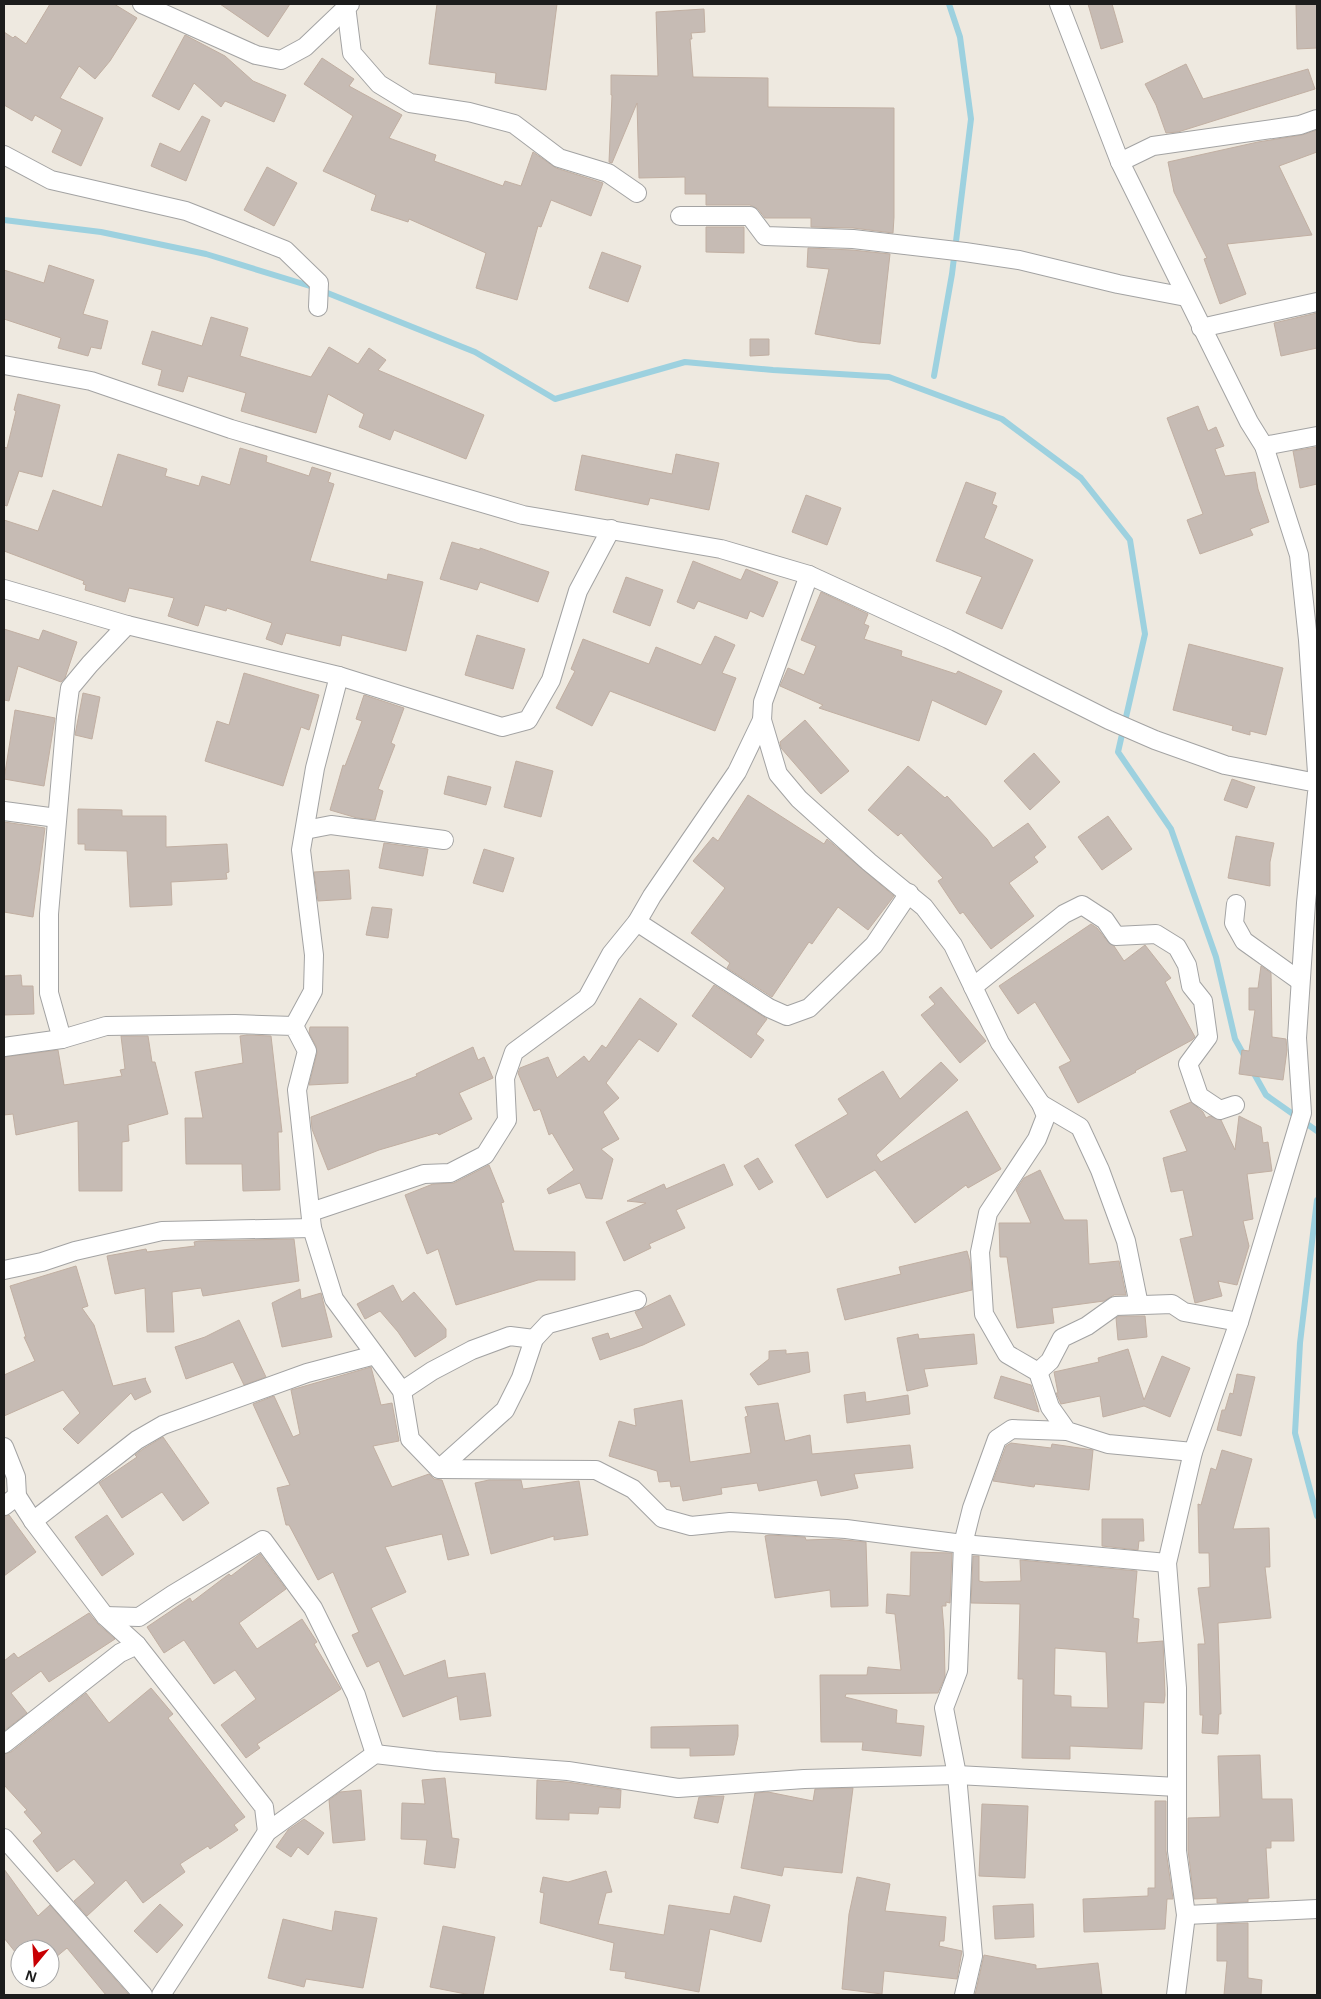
<svg xmlns="http://www.w3.org/2000/svg" width="1321" height="1999" viewBox="0 0 1321 1999" font-family="'Noto Sans',sans-serif">
<rect width="100%" height="100%" fill="#eee9e0"/>
<g fill="none" stroke-linecap="round" stroke-linejoin="round">
<g stroke="#9dd1df" stroke-width="6">
<polyline points="4,220 101,232 206,254 310,286 475,352 555,399 685,362 773,370 889,377 1002,419 1081,478 1130,540 1145,634 1118,752 1171,829 1216,957 1235,1039 1245,1057"/>
<polyline points="934,376 952,274 971,119 960,37 949,4"/>
<polyline points="1252,1070 1266,1095 1317,1131"/>
<polyline points="1317,1200 1300,1343 1295,1433 1317,1516"/>
</g>
</g>
<g fill="#c6bbb4" stroke="#c1afa2" fill-rule="evenodd">
<polygon points="50,4 114,4 137,18 110,61 95,79 79,66 60,98 103,118 81,166 52,152 62,130 35,115 32,121 4,105 4,32 13,38 15,36 26,44"/>
<polygon points="220,4 290,4 268,37"/>
<polygon points="437,4 557,4 546,90 495,83 496,73 429,64"/>
<polygon points="1088,4 1112,4 1123,42 1101,49"/>
<polygon points="1296,4 1317,4 1317,48 1297,49"/>
<polygon points="704,9 705,32 691,33 692,39 690,39 693,77 768,78 768,107 894,108 894,217 893,233 853,228 811,227 811,218 765,218 758,209 750,205 706,205 706,194 685,194 685,177 639,178 637,103 612,163 609,162 612,95 611,95 611,75 658,76 656,12"/>
<polygon points="185,35 225,56 253,81 286,95 274,122 225,101 221,107 194,83 179,110 152,96"/>
<polygon points="322,58 354,79 349,86 402,115 389,138 436,155 434,161 503,186 505,181 521,186 533,152 556,168 603,183 591,216 551,200 541,227 538,226 517,300 476,288 486,253 409,219 408,222 371,210 376,195 323,171 353,116 304,84"/>
<polygon points="1186,64 1203,99 1308,69 1315,89 1178,132 1166,133 1156,105 1145,84"/>
<polygon points="202,116 210,120 186,181 151,166 160,143 180,152"/>
<polygon points="1317,130 1317,152 1279,166 1312,235 1227,244 1246,294 1220,304 1204,259 1207,258 1174,192 1168,162 1258,142 1302,135"/>
<polygon points="267,167 297,183 274,226 244,210"/>
<polygon points="706,227 744,227 744,253 706,252"/>
<polygon points="808,248 852,250 890,254 880,344 858,342 815,334 829,269 807,267"/>
<polygon points="602,252 641,266 628,302 589,288"/>
<polygon points="49,265 94,280 83,314 108,321 101,349 91,347 88,356 58,348 61,338 4,319 4,270 44,283"/>
<polygon points="1317,313 1317,348 1281,356 1274,323"/>
<polygon points="211,317 248,328 240,356 311,377 329,347 358,364 369,348 386,360 378,370 484,415 466,459 394,430 390,440 359,427 364,414 328,394 316,433 241,411 246,393 188,376 183,392 158,385 162,370 142,364 152,331 202,346"/>
<polygon points="750,339 769,339 769,355 750,356"/>
<polygon points="18,394 60,405 42,477 19,471 7,506 4,505 4,447 7,448 16,411 14,410"/>
<polygon points="1198,406 1208,431 1216,427 1224,446 1215,449 1225,476 1255,472 1258,489 1269,522 1250,529 1253,535 1200,554 1187,520 1203,514 1167,418"/>
<polygon points="1317,447 1317,484 1300,488 1293,451"/>
<polygon points="240,448 267,456 266,462 309,476 312,467 331,473 328,482 334,484 310,561 387,580 388,574 423,582 406,651 342,635 340,646 286,633 282,645 266,639 272,623 227,608 226,611 205,605 198,626 168,616 174,598 129,588 125,602 85,590 86,585 83,584 84,581 4,551 4,520 38,531 53,490 102,507 118,454 167,469 165,476 199,486 202,476 230,485"/>
<polygon points="676,454 719,463 709,510 650,498 648,505 575,490 582,455 672,474"/>
<polygon points="966,482 996,493 992,504 997,506 984,538 1033,560 1002,629 966,613 982,577 936,561"/>
<polygon points="806,495 841,508 827,545 792,532"/>
<polygon points="452,542 480,550 480,548 549,572 538,602 480,582 477,590 440,579"/>
<polygon points="693,561 741,580 746,569 778,582 763,617 750,611 747,619 698,601 694,609 677,602"/>
<polygon points="626,577 663,590 650,626 613,612"/>
<polygon points="821,592 868,614 864,624 869,626 864,639 902,651 901,656 956,674 958,671 1002,691 986,725 932,700 919,741 819,708 823,705 780,686 788,668 804,675 816,646 801,640"/>
<polygon points="4,629 39,640 43,630 77,642 65,678 61,682 18,666 9,701 4,700"/>
<polygon points="477,635 525,649 513,689 465,675"/>
<polygon points="715,636 735,645 722,673 736,678 715,731 610,691 592,726 556,708 575,671 571,669 583,639 649,664 656,647 701,665"/>
<polygon points="1189,644 1283,668 1266,735 1250,731 1250,735 1232,730 1233,726 1173,710"/>
<polygon points="244,673 319,695 309,730 301,727 283,786 205,761 217,721 229,725"/>
<polygon points="83,693 100,697 92,739 75,735"/>
<polygon points="364,695 404,708 391,743 395,745 378,789 383,791 375,820 357,818 330,810 343,765 345,766 362,721 356,719"/>
<polygon points="15,710 55,718 44,786 4,779"/>
<polygon points="805,720 849,771 821,794 781,748 780,742"/>
<polygon points="1034,753 1060,782 1030,810 1004,781"/>
<polygon points="516,761 553,771 541,817 504,807"/>
<polygon points="908,766 945,798 947,796 987,839 993,848 1028,823 1046,847 1034,857 1038,862 1009,883 1034,916 991,949 963,912 960,914 938,881 943,878 901,833 898,836 868,810"/>
<polygon points="448,776 491,787 486,805 444,794"/>
<polygon points="1232,779 1255,787 1247,808 1224,800"/>
<polygon points="748,795 824,844 827,839 894,896 868,930 838,907 812,944 809,942 772,997 727,968 730,963 691,933 725,888 693,861 713,837 718,841"/>
<polygon points="78,809 122,810 122,816 166,816 166,847 227,844 229,872 226,873 227,879 171,882 172,905 130,907 127,851 85,850 85,844 78,844"/>
<polygon points="1108,816 1132,849 1102,870 1078,837"/>
<polygon points="4,822 45,828 33,917 4,912"/>
<polygon points="1236,836 1274,843 1270,862 1270,886 1228,878"/>
<polygon points="384,843 428,849 423,876 379,868"/>
<polygon points="484,849 514,858 503,892 473,883"/>
<polygon points="349,870 351,899 318,901 314,872"/>
<polygon points="372,907 392,909 388,938 366,935"/>
<polygon points="1091,924 1097,928 1108,942 1114,946 1124,961 1145,945 1171,978 1165,982 1195,1037 1192,1040 1135,1071 1136,1072 1078,1103 1059,1067 1071,1061 1035,1002 1018,1014 999,986"/>
<polygon points="1261,966 1271,973 1272,1037 1286,1039 1287,1050 1283,1080 1239,1074 1242,1050 1249,1051 1255,1010 1249,1010 1249,988 1258,988"/>
<polygon points="21,975 22,986 33,986 34,1014 4,1015 4,976"/>
<polygon points="714,985 767,1019 756,1034 764,1040 751,1058 692,1016"/>
<polygon points="941,987 986,1041 960,1063 921,1015 935,1004 929,997"/>
<polygon points="640,998 677,1024 658,1052 639,1039 606,1083 619,1098 603,1112 619,1139 601,1149 613,1159 602,1199 586,1198 580,1183 549,1194 547,1189 574,1170 552,1133 549,1135 540,1109 534,1111 518,1073 520,1068 548,1057 557,1078 584,1056 589,1062 602,1045 606,1048"/>
<polygon points="310,1027 348,1027 348,1083 309,1085 317,1053 316,1046 309,1033"/>
<polygon points="247,1035 271,1036 282,1132 278,1132 280,1190 243,1191 242,1164 186,1164 185,1118 203,1118 195,1072 243,1063 240,1036"/>
<polygon points="121,1036 148,1036 152,1062 155,1062 168,1114 128,1125 129,1141 122,1142 122,1191 79,1191 78,1121 16,1135 13,1114 4,1115 4,1057 58,1050 64,1085 122,1076 120,1070 125,1069"/>
<polygon points="473,1047 478,1060 484,1057 493,1078 459,1093 472,1119 439,1135 437,1133 379,1150 328,1170 312,1129 311,1117 417,1076 416,1074"/>
<polygon points="941,1062 958,1080 876,1155 881,1162 967,1111 1001,1169 968,1188 966,1185 915,1223 875,1170 827,1198 795,1145 848,1114 838,1099 883,1071 900,1099"/>
<polygon points="1191,1102 1203,1112 1206,1118 1210,1116 1221,1120 1235,1150 1239,1116 1261,1127 1263,1143 1268,1142 1272,1171 1247,1174 1253,1219 1243,1221 1249,1246 1237,1285 1218,1281 1222,1296 1195,1303 1180,1239 1193,1236 1183,1190 1171,1192 1163,1158 1187,1151 1170,1111"/>
<polygon points="758,1158 773,1182 759,1190 744,1166"/>
<polygon points="724,1164 733,1185 676,1210 685,1228 649,1244 651,1248 624,1261 606,1222 646,1203 627,1201 664,1184 666,1189"/>
<polygon points="489,1165 504,1202 501,1203 514,1251 575,1252 575,1280 538,1280 456,1305 438,1249 427,1254 405,1195 433,1184 454,1183"/>
<polygon points="1040,1170 1064,1220 1087,1220 1089,1264 1119,1261 1126,1295 1114,1295 1104,1301 1052,1308 1054,1323 1017,1328 1007,1257 1000,1257 999,1223 1031,1223 1016,1190 1024,1178"/>
<polygon points="294,1239 299,1281 203,1296 201,1288 172,1292 174,1332 147,1332 145,1288 115,1294 107,1256 146,1249 147,1252 195,1246 194,1242 199,1241"/>
<polygon points="967,1251 970,1262 972,1290 845,1320 837,1289 901,1274 899,1267"/>
<polygon points="76,1266 88,1306 82,1308 94,1325 113,1386 146,1378 145,1379 151,1392 135,1400 131,1393 78,1444 63,1429 80,1413 63,1390 4,1416 4,1375 35,1361 24,1337 26,1337 10,1286"/>
<polygon points="393,1285 402,1302 414,1292 446,1329 446,1337 415,1357 398,1332 380,1311 365,1319 357,1304"/>
<polygon points="300,1289 301,1299 321,1293 332,1337 282,1347 272,1303"/>
<polygon points="670,1295 685,1325 643,1345 600,1360 592,1338 608,1333 610,1339 643,1328 635,1312"/>
<polygon points="1119,1316 1145,1316 1147,1337 1118,1340 1116,1318"/>
<polygon points="239,1320 266,1377 244,1385 233,1362 186,1379 175,1347 205,1337"/>
<polygon points="918,1334 919,1339 974,1334 977,1364 924,1369 928,1386 907,1391 897,1338"/>
<polygon points="1128,1349 1144,1400 1162,1356 1190,1368 1170,1417 1144,1406 1103,1417 1100,1396 1061,1404 1056,1393 1058,1393 1054,1372 1099,1362 1098,1358"/>
<polygon points="786,1350 786,1354 808,1352 810,1372 758,1385 750,1374 769,1359 769,1351"/>
<polygon points="371,1367 381,1405 392,1403 399,1441 373,1446 392,1487 429,1474 434,1479 442,1480 469,1555 448,1560 442,1534 385,1547 406,1592 371,1608 404,1676 445,1660 448,1678 485,1673 491,1716 460,1720 457,1696 403,1717 379,1661 367,1667 352,1635 359,1632 333,1572 318,1580 289,1525 286,1525 277,1488 290,1485 253,1404 274,1396 293,1437 300,1434 291,1390"/>
<polygon points="1237,1374 1255,1377 1241,1436 1217,1430 1222,1410 1225,1410 1230,1393 1233,1394"/>
<polygon points="1001,1376 1031,1385 1039,1412 994,1398"/>
<polygon points="865,1392 866,1402 908,1395 910,1414 847,1423 844,1395"/>
<polygon points="682,1400 690,1462 751,1453 745,1417 748,1416 745,1407 778,1403 785,1441 810,1435 812,1454 910,1445 913,1468 854,1474 858,1488 821,1496 817,1480 759,1491 757,1483 721,1488 722,1494 683,1501 680,1486 671,1487 670,1481 659,1482 657,1471 609,1456 619,1421 636,1426 634,1409"/>
<polygon points="163,1437 209,1503 183,1521 162,1492 122,1518 99,1483 137,1457 135,1455 143,1449"/>
<polygon points="1011,1443 1051,1448 1052,1444 1093,1450 1089,1490 1035,1484 1034,1487 993,1481 1006,1446"/>
<polygon points="1222,1450 1252,1459 1233,1529 1269,1528 1270,1567 1265,1567 1271,1618 1218,1623 1221,1714 1219,1714 1218,1734 1202,1733 1203,1715 1200,1715 1198,1644 1205,1644 1198,1588 1210,1587 1209,1553 1199,1553 1198,1504 1201,1505 1211,1468 1216,1470"/>
<polygon points="489,1480 521,1480 523,1489 579,1481 588,1535 554,1540 554,1536 491,1554 475,1483"/>
<polygon points="9,1515 36,1552 4,1576 4,1516"/>
<polygon points="107,1515 134,1554 102,1576 75,1537"/>
<polygon points="1102,1519 1143,1519 1144,1541 1139,1541 1138,1550 1102,1546"/>
<polygon points="769,1535 805,1537 806,1540 833,1539 866,1542 868,1606 831,1607 830,1590 775,1598 765,1536"/>
<polygon points="911,1552 952,1553 950,1603 946,1602 946,1606 942,1606 944,1630 945,1677 938,1693 846,1694 845,1697 897,1710 896,1723 924,1726 921,1756 862,1750 863,1742 821,1742 820,1675 867,1675 868,1667 901,1670 895,1614 886,1613 887,1594 910,1596"/>
<polygon points="260,1554 286,1589 239,1623 257,1649 302,1619 317,1642 314,1644 341,1689 257,1744 260,1748 246,1758 221,1725 256,1699 235,1670 214,1684 184,1640 164,1653 147,1627 190,1598 192,1602 229,1574 231,1576"/>
<path d="M973,1556H979V1581L984,1582L1021,1581L1020,1560L1137,1571L1133,1618L1139,1619L1137,1643L1163,1641L1165,1695L1164,1703L1144,1702L1142,1749L1070,1746V1759L1022,1758L1023,1679H1018L1020,1604L971,1603ZM1055,1648L1106,1652L1108,1708L1071,1707V1696L1054,1695Z"/>
<polygon points="89,1613 98,1624 115,1639 49,1682 41,1671 11,1693 27,1713 4,1731 4,1661 14,1653 18,1658"/>
<polygon points="151,1688 173,1714 168,1718 245,1817 234,1825 238,1830 222,1841 210,1849 208,1846 180,1864 185,1872 143,1903 126,1880 87,1916 74,1901 95,1883 74,1859 57,1872 33,1841 42,1833 24,1812 27,1810 4,1785 4,1754 11,1752 86,1693 109,1723"/>
<polygon points="738,1725 738,1736 734,1755 690,1756 690,1748 651,1748 651,1727"/>
<polygon points="1260,1755 1262,1799 1292,1799 1294,1841 1271,1841 1271,1848 1266,1848 1269,1898 1248,1899 1248,1902 1217,1903 1217,1898 1194,1899 1188,1850 1188,1818 1220,1817 1218,1756"/>
<polygon points="445,1778 452,1838 459,1839 455,1868 424,1864 427,1840 401,1839 402,1803 425,1804 422,1780"/>
<polygon points="537,1780 567,1782 621,1790 620,1808 599,1807 598,1814 569,1813 569,1820 536,1819"/>
<polygon points="853,1788 842,1873 784,1867 782,1876 741,1868 755,1793 768,1792 813,1801 815,1789"/>
<polygon points="361,1790 365,1840 333,1843 329,1800 340,1792"/>
<polygon points="724,1796 718,1823 694,1818 699,1797"/>
<polygon points="1155,1801 1166,1801 1166,1851 1173,1899 1167,1899 1165,1929 1084,1932 1083,1899 1148,1896 1148,1888 1155,1888"/>
<polygon points="982,1804 1028,1806 1025,1878 979,1876"/>
<polygon points="304,1819 324,1833 308,1855 298,1847 291,1857 276,1847 288,1830"/>
<polygon points="4,1869 38,1916 50,1905 129,1995 106,1995 67,1948 50,1962 50,1949 20,1949 20,1958 4,1938"/>
<polygon points="606,1871 612,1892 606,1893 598,1924 664,1935 669,1905 730,1914 734,1896 770,1905 761,1942 710,1929 699,1992 625,1978 626,1972 610,1970 614,1943 540,1923 544,1893 540,1892 543,1877 568,1882"/>
<polygon points="857,1877 890,1884 885,1911 946,1917 944,1941 940,1941 939,1946 962,1951 957,1979 884,1971 882,1994 842,1989 849,1914"/>
<polygon points="160,1904 183,1925 157,1953 134,1931"/>
<polygon points="1033,1904 1034,1937 995,1939 993,1906"/>
<polygon points="335,1911 377,1918 363,1988 306,1979 304,1987 268,1978 283,1919 332,1931"/>
<polygon points="1248,1923 1248,1978 1262,1980 1261,1995 1224,1995 1227,1961 1217,1961 1217,1924"/>
<polygon points="443,1926 495,1937 483,1995 471,1995 430,1987"/>
<polygon points="984,1955 1036,1965 1036,1969 1098,1963 1102,1995 975,1995"/>
</g>
<g fill="none" stroke-linecap="round" stroke-linejoin="round">
<defs>
<g id="minor">
<polyline points="142,4 256,55 281,60 305,47 350,4"/>
<polyline points="1059,4 1120,162 1249,422 1264,446 1299,555 1308,640 1317,773"/>
<polyline points="346,6 352,53 379,84 410,103 469,112 514,124 559,158 608,173 637,193"/>
<polyline points="4,155 51,180 186,211 285,250 319,283 318,307"/>
<polyline points="1120,162 1153,146 1300,125 1317,119"/>
<polyline points="680,216 750,216 765,236 853,239 965,252 1019,260 1118,284 1186,297"/>
<polyline points="1201,328 1317,302"/>
<polyline points="4,365 91,381 231,429 523,515 721,549 809,575 948,639 1109,720 1155,740 1225,765 1317,783"/>
<polyline points="1264,446 1317,436"/>
<polyline points="809,575 763,702 762,720 778,774 799,799 869,862 924,907 953,945 1000,1043 1041,1104 1046,1116 1037,1139 988,1213 980,1252 984,1314 1007,1354 1038,1372 1050,1407 1067,1431 1108,1444 1193,1452"/>
<polyline points="4,589 127,625 339,676 502,727 528,720 551,680 578,591 611,529"/>
<polyline points="4,811 57,818"/>
<polyline points="305,830 331,825 444,840"/>
<polyline points="1236,904 1234,923 1244,941 1300,981"/>
<polyline points="637,922 769,1008 787,1016 809,1008 874,945 909,893"/>
<polyline points="973,987 1064,914 1082,905 1105,920 1116,936 1156,934 1177,947 1187,965 1191,986 1203,1001 1208,1037 1188,1064 1199,1096 1220,1110 1235,1105"/>
<polyline points="294,1026 313,991 314,955 301,850 315,768 339,676"/>
<polyline points="62,1039 49,993 49,914 66,717 70,688 90,664 127,625"/>
<polyline points="4,1047 62,1039 106,1026 235,1024 294,1026 307,1051 297,1090 312,1228 334,1299 402,1391 410,1439 439,1469 596,1470 633,1489 662,1518 691,1526 730,1522 846,1529 963,1544 1167,1563"/>
<polyline points="1041,1104 1080,1127 1100,1170 1126,1241 1139,1305"/>
<polyline points="311,1212 424,1174 450,1173 485,1155 507,1120 505,1078 514,1052 587,998 611,954 637,922 652,896 737,772 762,720"/>
<polyline points="4,1270 42,1262 75,1251 162,1231 312,1228"/>
<polyline points="1038,1372 1050,1361 1062,1338 1087,1326 1115,1306 1172,1304 1184,1312 1239,1322"/>
<polyline points="402,1391 432,1371 472,1350 510,1336 534,1339"/>
<polyline points="4,1447 16,1477 17,1496 33,1521 105,1616 137,1645 264,1807 267,1832"/>
<polyline points="439,1469 505,1410 521,1378 534,1339 548,1324 637,1300"/>
<polyline points="4,1506 17,1496"/>
<polyline points="33,1521 137,1440 163,1425 307,1373 375,1355"/>
<polyline points="105,1616 139,1617 172,1595 263,1540 313,1608 356,1695 375,1754"/>
<polyline points="4,1744 120,1653 137,1645"/>
<polyline points="4,1838 143,1995"/>
<polyline points="1186,1915 1317,1909"/>
<polyline points="161,1995 267,1832 375,1754 435,1761 568,1771 678,1788 804,1779 957,1775 1177,1787"/>
<polyline points="964,1995 973,1956 957,1775 944,1708 958,1671 963,1544 972,1508 997,1439 1012,1429 1067,1431"/>
<polyline points="1176,1995 1186,1915 1177,1851 1177,1688 1167,1563 1193,1452 1239,1322 1302,1113 1297,1038 1306,903 1317,793"/>
</g>
</defs>
<use href="#minor" stroke="#a3a3a3" stroke-width="20"/>
<use href="#minor" stroke="#fff" stroke-width="18"/>
</g>
<rect width="1321" height="1999" fill="none" stroke="#1c1c1c" stroke-width="10"/>
<g transform="translate(35 1964) rotate(198)"><circle r="24" fill="#ffffff" stroke="#a4a4a4"/>
<path d="M0-4L9 19L0 12L-9 19Z" fill="#c80003"/>
<text y="-8" font-size="14" font-weight="bold" text-anchor="middle" fill="#1c1c1c">N</text>
</g>
</svg>
